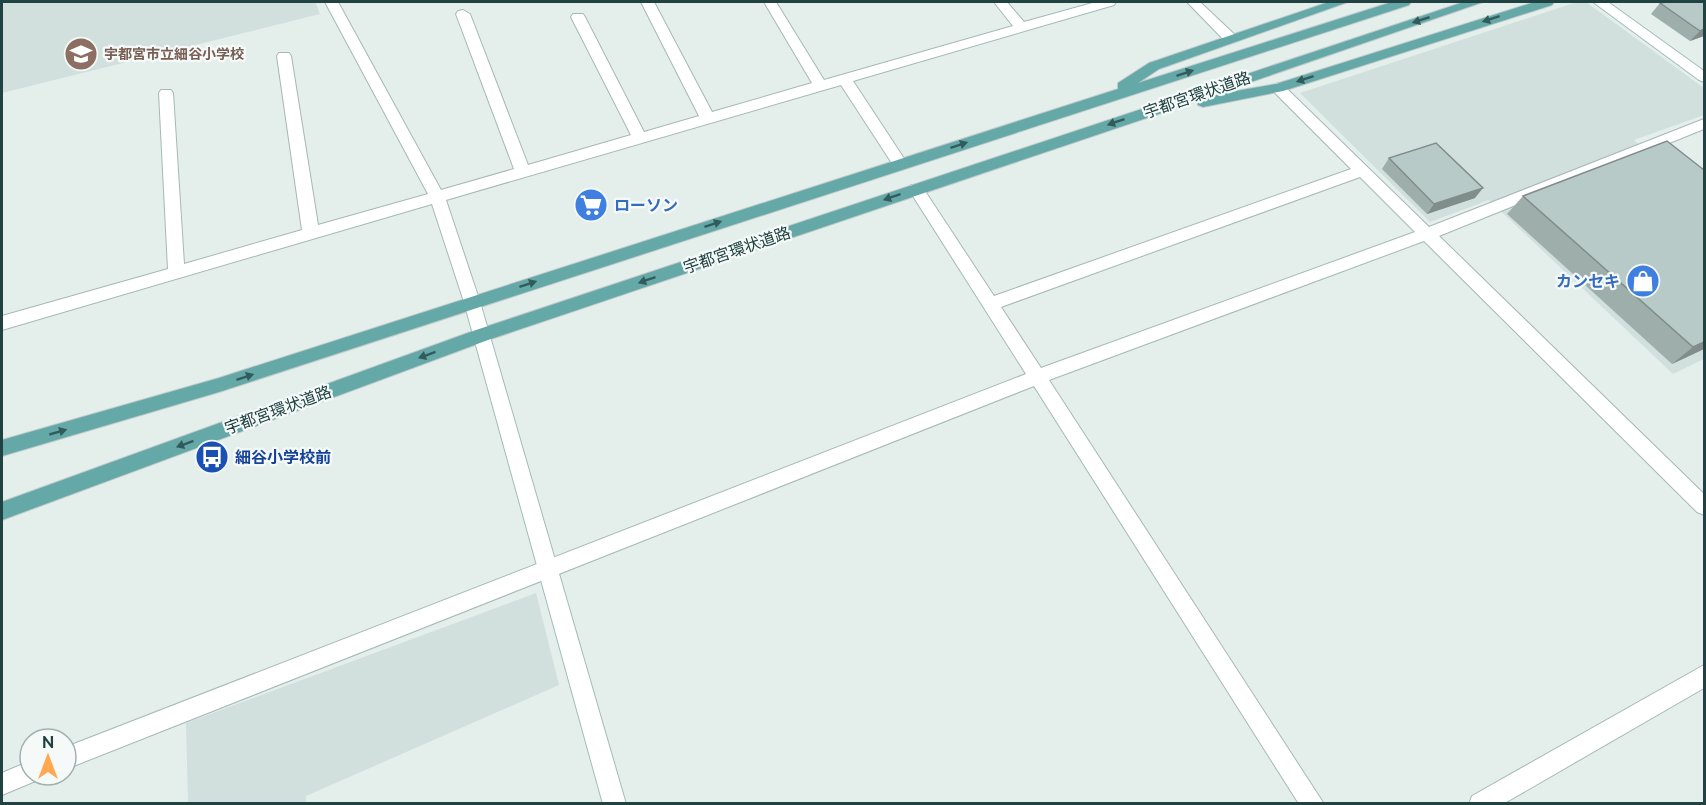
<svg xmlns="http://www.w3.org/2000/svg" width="1706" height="805" viewBox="0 0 1706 805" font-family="Raleway,'Noto Sans JP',sans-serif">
<rect width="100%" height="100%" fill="#e4efec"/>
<g fill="#d1dfdd">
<polygon points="2,2 315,2 320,14 2,93"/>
<polygon points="1577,2 1586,2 1704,88 1704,115 1634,140 1704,196 1704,359 1673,374 1489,200 1430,222 1300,93"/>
<polygon points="536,593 559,685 306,796 306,803 188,803 186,723"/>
</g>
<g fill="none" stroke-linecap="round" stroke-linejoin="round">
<defs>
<g id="street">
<polygon points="325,2 338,2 441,190 514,169 456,14 458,11 463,10 470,14 528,165 631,135 571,17 573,14 583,14 585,17 644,132 699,116 641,2 654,2 712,112 812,83 764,2 776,2 824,80 1013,26 994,2 1007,2 1024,22 1096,2 1116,2 1114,5 853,81 905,160 908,164 905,168 895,168 841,85 446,200 480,302 478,307 466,307 464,302 432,204 2,330 2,316 168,269 159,93 161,90 171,90 173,93 184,264 302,230 277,56 279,53 289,53 291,56 318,225 428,194"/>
<polygon points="1187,2 1200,2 1235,35 1235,41 1225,41"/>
<path d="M1278,83L1283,85L1429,227L1704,119V129L1439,236L1704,494V515L1697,512L1424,241L1049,380L1324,804H1299L1034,386L66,769V747L1026,374L911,193L908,189L911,185H921L994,296L1351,169L1273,91L1271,88ZM1360,177L1415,232L1041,368L1001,307Z"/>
<polygon points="1704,665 1704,688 1503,804 1469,804 1472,796"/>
<polygon points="30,761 30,775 40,775 38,780 2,795 2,773"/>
</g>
<g id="secondary">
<polygon points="1593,2 1608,2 1704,71 1704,82 1699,80"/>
<polygon points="472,295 478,297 480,302 626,804 603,804 464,302 466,297"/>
</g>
<g id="primary">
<polygon points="1329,2 1348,2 1159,69 1138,83 1392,2 1411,2 1409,5 219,392 2,456 2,440 219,378 1118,89 1118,83 1149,63"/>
<polygon points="1464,2 1483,2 1213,95 1276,84 1535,2 1554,2 1552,5 1283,91 1203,107 1198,105 1197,101 488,340 2,520 2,502 476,330"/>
</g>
</defs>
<use href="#street" stroke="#a6b8b6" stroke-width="2"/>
<use href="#secondary" stroke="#a1bcba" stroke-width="2"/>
<use href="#primary" stroke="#c1caca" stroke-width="2"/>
<use href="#street" fill="#fff" fill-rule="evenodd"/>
<use href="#secondary" fill="#fff" fill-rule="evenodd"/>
<use href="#primary" fill="#64a8a8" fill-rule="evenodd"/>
</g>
<g fill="#9eaeab">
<polygon points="1704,2 1704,36 1690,41 1651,14 1660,3"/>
<polygon points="1389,158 1475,198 1427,214 1382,169"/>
<polygon points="1523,196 1704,349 1672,364 1507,214"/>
</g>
<g fill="#818d8b">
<polygon points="1704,29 1704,36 1690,41 1700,31"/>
<polygon points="1483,188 1475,198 1427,214 1434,204"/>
<polygon points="1704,342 1704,349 1672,364 1693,347"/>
</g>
<g fill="#b8cac7" stroke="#818d8b" stroke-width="1.5">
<polygon points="1666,2 1704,2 1704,29 1700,31 1660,3"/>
<polygon points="1667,141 1704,170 1704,342 1693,347 1523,196"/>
<polygon points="1436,143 1483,188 1434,204 1389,158"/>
</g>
<defs><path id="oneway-solid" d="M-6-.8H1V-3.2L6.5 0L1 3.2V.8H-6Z" transform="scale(1.5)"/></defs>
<g fill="#325c5c">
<use href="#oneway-solid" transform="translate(1491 19) rotate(162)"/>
<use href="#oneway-solid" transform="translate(1421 20) rotate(162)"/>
<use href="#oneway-solid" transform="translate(1185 73) rotate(-18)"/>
<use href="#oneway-solid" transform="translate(1305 79) rotate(162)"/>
<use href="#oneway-solid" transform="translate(1116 122) rotate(161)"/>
<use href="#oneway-solid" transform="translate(959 145) rotate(-18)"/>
<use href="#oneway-solid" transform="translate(892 197) rotate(161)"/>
<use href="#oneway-solid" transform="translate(713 224) rotate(-18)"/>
<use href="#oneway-solid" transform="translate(647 280) rotate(161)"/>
<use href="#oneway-solid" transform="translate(528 284) rotate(-18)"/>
<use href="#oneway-solid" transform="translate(427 355) rotate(160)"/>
<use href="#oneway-solid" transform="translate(245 377) rotate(-18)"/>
<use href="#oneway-solid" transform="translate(58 432) rotate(-16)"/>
<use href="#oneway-solid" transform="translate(185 444) rotate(160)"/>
</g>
<defs>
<symbol id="school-disc" viewBox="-11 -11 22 22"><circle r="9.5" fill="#8d6e63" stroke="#f5faf9"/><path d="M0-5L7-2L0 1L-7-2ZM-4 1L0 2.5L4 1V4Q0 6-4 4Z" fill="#fff"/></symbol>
<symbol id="supermarket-disc" viewBox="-11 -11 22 22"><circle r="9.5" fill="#3f7fe0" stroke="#f5faf9"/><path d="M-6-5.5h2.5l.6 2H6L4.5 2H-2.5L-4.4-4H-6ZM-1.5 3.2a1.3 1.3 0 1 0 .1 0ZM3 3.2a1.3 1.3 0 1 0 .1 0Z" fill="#fff"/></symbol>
<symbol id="shop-disc" viewBox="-11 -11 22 22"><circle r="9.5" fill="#3f7fe0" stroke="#f5faf9"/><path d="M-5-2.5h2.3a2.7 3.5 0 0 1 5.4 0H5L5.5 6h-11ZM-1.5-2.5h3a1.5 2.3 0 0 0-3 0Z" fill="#fff"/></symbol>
<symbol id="bus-disc" viewBox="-11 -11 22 22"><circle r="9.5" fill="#1a4fb4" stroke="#f5faf9"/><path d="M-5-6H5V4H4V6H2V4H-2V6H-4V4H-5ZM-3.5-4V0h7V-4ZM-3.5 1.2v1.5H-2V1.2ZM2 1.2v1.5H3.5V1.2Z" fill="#fff"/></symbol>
</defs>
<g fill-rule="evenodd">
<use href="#school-disc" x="62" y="35" width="38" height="38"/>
<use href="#supermarket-disc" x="572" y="186" width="38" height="38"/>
<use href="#shop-disc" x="1624" y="262" width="38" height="38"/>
<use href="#bus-disc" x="193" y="438" width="38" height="38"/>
</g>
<g text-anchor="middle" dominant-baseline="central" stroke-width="4.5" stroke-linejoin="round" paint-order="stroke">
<g font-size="14" font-weight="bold" fill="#785e54" stroke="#f5faf9" text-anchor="start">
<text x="104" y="54">宇都宮市立細谷小学校</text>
</g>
<g font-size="16" fill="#214242" stroke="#f5faf9">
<text transform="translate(1197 95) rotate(-19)">宇都宮環状道路</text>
<text transform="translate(737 250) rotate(-19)">宇都宮環状道路</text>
<text transform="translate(278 410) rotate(-20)">宇都宮環状道路</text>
</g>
<g font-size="16" font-weight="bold" fill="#366cbe" stroke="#f5faf9" text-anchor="start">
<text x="614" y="205">ローソン</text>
<text x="1620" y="281" text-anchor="end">カンセキ</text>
</g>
<g font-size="16" font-weight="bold" fill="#164399" stroke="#f5faf9" text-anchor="start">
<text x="235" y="457">細谷小学校前</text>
</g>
</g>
<rect width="1706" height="805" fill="none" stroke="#214242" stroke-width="6"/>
<g transform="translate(48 757)"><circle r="28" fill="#f5faf9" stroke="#a0b0b0" stroke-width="1.5"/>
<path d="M0-4.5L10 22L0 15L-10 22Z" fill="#ffa751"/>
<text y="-9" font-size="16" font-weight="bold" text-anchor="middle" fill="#214242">N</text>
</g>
</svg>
